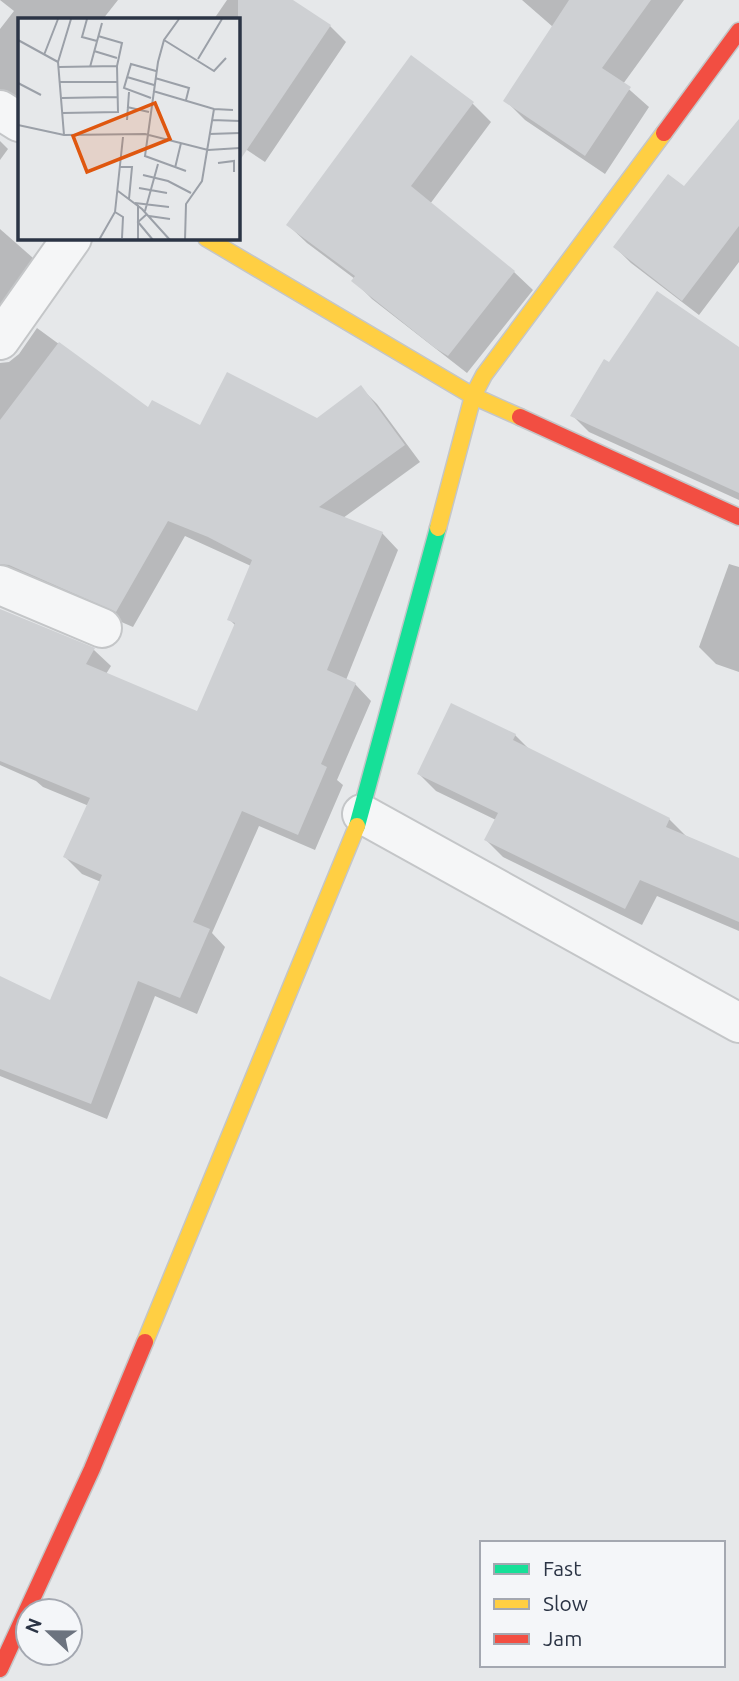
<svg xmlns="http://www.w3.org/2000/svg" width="739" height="1681" viewBox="0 0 739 1681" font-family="Ubuntu,sans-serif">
<rect width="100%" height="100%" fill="#e6e8ea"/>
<g fill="#0003">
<polygon points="0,0 118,0 103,19 19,19 19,104 0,113 0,29 14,11"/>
<polygon points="227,0 290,0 330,26 346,42 265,162 238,144 238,19 214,19"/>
<polygon points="522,0 684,0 623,84 649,107 605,174 525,120 505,100 553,27"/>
<polygon points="472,103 491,122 430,204 514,272 533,290 467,373 372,299 354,281 355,279 307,243 288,225"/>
<polygon points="739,124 739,262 699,315 631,263 615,247 684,188"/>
<polygon points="0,141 8,149 0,160"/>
<polygon points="0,229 41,265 0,342"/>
<polygon points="37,328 149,410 201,427 317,420 361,388 377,404 420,462 343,518 382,533 398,550 346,680 355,684 371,701 337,780 343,785 315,850 259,826 212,933 225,947 197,1014 155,996 107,1119 0,1076 0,978 51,1002 101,882 82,874 65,857 89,806 43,787 36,781 0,765 0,611 94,650 111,666 106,674 198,713 236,626 229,619 251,566 185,536 133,627 26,581 0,588 0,363 9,362 19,354"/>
<polygon points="739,349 739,500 589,432 573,416 610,364"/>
<polygon points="729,564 739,567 739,672 716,664 699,647"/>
<polygon points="515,735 531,751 669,819 686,836 739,860 739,931 657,896 642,925 503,857 486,840 496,820 436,791 419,774"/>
</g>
<g fill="#ced0d3">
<polygon points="238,0 293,0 331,25 238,163"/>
<polygon points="569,0 651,0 602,68 631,87 585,156 503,101"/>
<polygon points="411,55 474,102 411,186 515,271 448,356 435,348 351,281 355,276 286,225"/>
<polygon points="739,119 739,226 682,301 613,247 668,174 684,186"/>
<polygon points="657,291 739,347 739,493 570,416 604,359 609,362"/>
<polygon points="59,342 148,407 152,400 200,425 227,372 317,418 361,385 405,445 319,507 383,532 327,670 356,683 321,764 327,767 298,835 242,811 193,922 210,929 180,998 138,981 91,1104 0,1069 0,976 50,1000 102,875 63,857 90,798 0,761 0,609 95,648 86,664 197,711 235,623 227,620 252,560 208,537 168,521 116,612 9,565 0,564 0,420"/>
<polygon points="451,703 516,734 513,740 670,818 666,827 739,858 739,922 640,880 625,909 484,840 498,813 417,774"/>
</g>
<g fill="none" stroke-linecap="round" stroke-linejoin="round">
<defs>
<g id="street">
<polyline points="0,110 19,122"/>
<polyline points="0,340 72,238"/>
<polyline points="0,585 102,628"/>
<polyline points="362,814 739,1023"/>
</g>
<polyline id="fast" points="357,826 438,528"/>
<g id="slow">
<polyline points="206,238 473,396 520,417"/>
<polyline points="438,528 473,396 484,375 664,133"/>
<polyline points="145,1342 357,826"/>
</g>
<g id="jam">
<polyline points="664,133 739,31"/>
<polyline points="520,417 739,517"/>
<polyline points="0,1669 92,1469 145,1342"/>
</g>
</defs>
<use href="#street" stroke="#c4c6c8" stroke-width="42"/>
<use href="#fast" stroke="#c4c6c8" stroke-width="19"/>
<use href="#slow" stroke="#c4c6c8" stroke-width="19"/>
<use href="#jam" stroke="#c4c6c8" stroke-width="19"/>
<use href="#street" stroke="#f5f6f7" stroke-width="38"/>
<use href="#fast" stroke="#16e098" stroke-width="16"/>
<use href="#slow" stroke="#ffcf43" stroke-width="16"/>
<use href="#jam" stroke="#f24e42" stroke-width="16"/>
</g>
<g transform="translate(18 18)">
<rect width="222" height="222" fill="#e6e8ea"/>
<path fill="none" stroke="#9ba0a8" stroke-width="2" d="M69,1L64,19L79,23M161,1L146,22L140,44L127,138L168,153M0,22L40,44M146,22L196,53L208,40M76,33L99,40M26,37L40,1M180,41L204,1M41,49L99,48M72,49L84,5M109,59L136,67M137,60L171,70L168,82M42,64H99M0,65L23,77M135,73L196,91L215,92M44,80L99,79M133,80L106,70L113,46L138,53M109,89L131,94M45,95L100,94L99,48L104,25L80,18M109,102L111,74M194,102L222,103M0,107L46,117L127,116L190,132L222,130M191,116L222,115M46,117L40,44L53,1M200,145L216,143V154M101,149H114L111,181M157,150L163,125M125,157L150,163L173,175M121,170L149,175M100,173L124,191L152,222M117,185L151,189M127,193L140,146M97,194L105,199L104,220M129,196L120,204L135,222M131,198L152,201M81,222L97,194L105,119M120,222V187M167,222L168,186L184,163L196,91"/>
<path fill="#df570f" fill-opacity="0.15" stroke="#df570f" stroke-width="3.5" d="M137,85L152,121L69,154L55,118Z"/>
<rect width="222" height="222" fill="none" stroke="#2b3445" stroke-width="3.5"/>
</g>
<rect x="480" y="1541" width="245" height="126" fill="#f4f6f9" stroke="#a4a8b1" stroke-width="2"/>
<rect x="494" y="1564" width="35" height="10" fill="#16e098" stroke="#a4a8b1" stroke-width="2"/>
<text x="543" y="1576" font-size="21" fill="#2b3445">Fast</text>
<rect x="494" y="1599" width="35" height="10" fill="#ffcf43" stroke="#a4a8b1" stroke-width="2"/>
<text x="543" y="1611" font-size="21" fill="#2b3445">Slow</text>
<rect x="494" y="1634" width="35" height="10" fill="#f24e42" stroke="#a4a8b1" stroke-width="2"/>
<text x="543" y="1646" font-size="21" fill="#2b3445">Jam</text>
<g transform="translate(49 1632) rotate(292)"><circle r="33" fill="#f4f6f9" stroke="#a4a8b1" stroke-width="2"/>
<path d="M0-5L12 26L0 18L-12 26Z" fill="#6c737f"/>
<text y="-10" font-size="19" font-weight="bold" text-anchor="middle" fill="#2b3445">N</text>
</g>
</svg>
